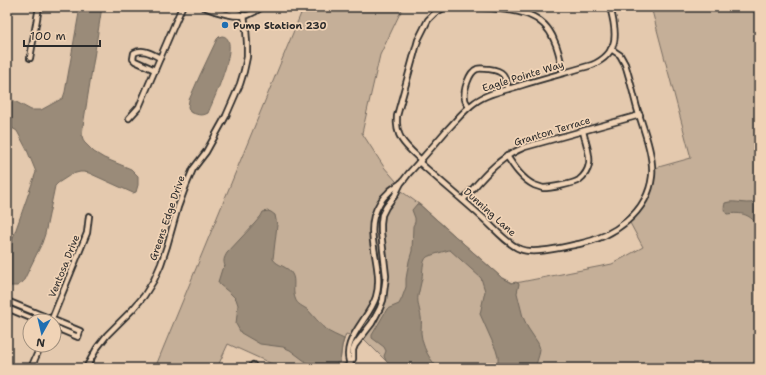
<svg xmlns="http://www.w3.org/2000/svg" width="766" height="375" viewBox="0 0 766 375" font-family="'Shantell Sans',sans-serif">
<rect width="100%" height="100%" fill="#e4c9ae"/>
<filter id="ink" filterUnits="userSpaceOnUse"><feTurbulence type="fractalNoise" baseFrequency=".025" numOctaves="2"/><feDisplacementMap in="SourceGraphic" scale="8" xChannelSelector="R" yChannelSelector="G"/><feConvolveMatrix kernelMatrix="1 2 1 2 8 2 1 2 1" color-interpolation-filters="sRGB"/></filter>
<g filter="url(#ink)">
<path fill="#c5af98" stroke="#786d62" d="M305,7H403L380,55L362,133L384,167L396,181L401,191L419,204L501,277L513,283L521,282L612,264L643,247L630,223C647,208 653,190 655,168L691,158L651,7H759V368H393L364,339L346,334L342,346L340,362L323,368H281L228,344L217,368H155L302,11Z"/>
<g fill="#9a8b79" stroke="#6e655a">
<polygon points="80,7 102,7 83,126 82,136 84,142 94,152 104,158 131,169 138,176 138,185 136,192 133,193 89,173 84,172 80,172 72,174 58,183 55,186 45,234 42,243 23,282 17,286 7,286 7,255 36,172 27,150 17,131 7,125 7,97 31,110 41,110 63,98 65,92"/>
<path d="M222,36C243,37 212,103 208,113C201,117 196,114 190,112L188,107L189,100L200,75L217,39L219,37Z"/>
<path d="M759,200V227C750,214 742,212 727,214C723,211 724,207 725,203C736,199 748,207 759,200Z"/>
<path d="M417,204H419L501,277L512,283L516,282L519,284L517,293L523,317L528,328L538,343L540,349L539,355L535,368H498V357L496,350L480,314L485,291L481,278L450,250C448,250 428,256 427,257C422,261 423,272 422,278C421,284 419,290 418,296C417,303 420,310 421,317C422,322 421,327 421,333C423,348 428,357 438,368H393L386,361L384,356L386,351L384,347L372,338V335L387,309L399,304L402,298L406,287V279L409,261L412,251L413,226L415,222V218L412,210Z"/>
<path d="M268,211L271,212L275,215L277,225L273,259C277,266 288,266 292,274C296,280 292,290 295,298C297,305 303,306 308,310C314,316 319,323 325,329C330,333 338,336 344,339L342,346L340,362L323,368L311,366L306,362L290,350L283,347L260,344L241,333L236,324L238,305L236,299L230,293L220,285L218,282L222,269L225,266C223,261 224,258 227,253L255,223L261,216L263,212Z"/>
</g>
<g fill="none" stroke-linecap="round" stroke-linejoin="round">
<defs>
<g id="street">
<path d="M204,7C216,12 236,18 248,15C253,13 258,10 262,7"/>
<polyline points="224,7 240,14"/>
<path d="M482,7C509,10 542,9 554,40C559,50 561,62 563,73"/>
<polyline points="30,58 39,7"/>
<path d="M155,70L135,61L133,59L134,53C143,48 152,54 160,58"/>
<path d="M469,107C468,104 465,102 465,99C463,91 469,72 477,69C480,68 485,69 489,69C504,71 505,75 508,89"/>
<polyline points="129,118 139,107 182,7"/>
<path d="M507,156C514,167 522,179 534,185C537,186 540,187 543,188C550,188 573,184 579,180C584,176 588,170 589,164C591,155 585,141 583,131"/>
<path d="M421,160C406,146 395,138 397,116L418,40L428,20L435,13L445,7"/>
<path d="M419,162C440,181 462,199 483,218C493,227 507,244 520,249C534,255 563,247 579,244C613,237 648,213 652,176C654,155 643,128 637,108C633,93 630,79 625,64L620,55L611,49"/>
<path d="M463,200C482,179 497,158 525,147L640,115"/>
<polyline points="7,301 80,331 78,337 54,327"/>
<polyline points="7,308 38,321"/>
<polyline points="51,321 87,233 89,216"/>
<polyline points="349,364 353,359 353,350 355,345 372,323 380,308 383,300 386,276 381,232 381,223 382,215 386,207 395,195 401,183"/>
<polyline points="31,368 41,345"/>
<polyline points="86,368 97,348 107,335 132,310 144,296 154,280 161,264 167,246 178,207 185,188 193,169 206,152 226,116 240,84 244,71 247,57 247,43 246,29 244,15"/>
<polyline points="251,368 253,365"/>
<polyline points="343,368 351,366"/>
<path d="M352,368C337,343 369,320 376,297C384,271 367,242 374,216C377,207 381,199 388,193C392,188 398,186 402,182C405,179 407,175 410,172C422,159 434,145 446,131C455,122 463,111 474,103C487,93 506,90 522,85C545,78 568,72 592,65C620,53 617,32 610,7"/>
</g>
</defs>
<use href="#street" stroke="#2b2b2b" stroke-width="8"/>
<use href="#street" stroke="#f0d3b6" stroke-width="4.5"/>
</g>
</g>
<circle fill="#1f6fb2" stroke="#f0d3b6" stroke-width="1.5" cx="225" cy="25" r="4"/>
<g text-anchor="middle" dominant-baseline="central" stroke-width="3.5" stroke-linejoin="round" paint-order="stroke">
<g font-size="10" font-weight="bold" fill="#2b2b2b" stroke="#f0d3b6" text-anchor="start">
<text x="233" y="25">Pump Station 230</text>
</g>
<g font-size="10" fill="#2b2b2b" stroke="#f0d3b6">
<text transform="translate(523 76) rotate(-17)">Eagle Pointe Way</text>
<text transform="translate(552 131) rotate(-17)">Granton Terrace</text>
<text transform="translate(490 212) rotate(42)">Dunning Lane</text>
<text transform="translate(167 218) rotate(-71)">Greens Edge Drive</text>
<text transform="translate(64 266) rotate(-68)">Ventosa Drive</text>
</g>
</g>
<rect width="766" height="375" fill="none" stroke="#f0d3b6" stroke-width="24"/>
<rect x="12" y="12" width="742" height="351" fill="none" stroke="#2b2b2b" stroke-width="1.5" filter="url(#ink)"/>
<g transform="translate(42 333) rotate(188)"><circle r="19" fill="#f0d3b6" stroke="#a1907e"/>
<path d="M0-3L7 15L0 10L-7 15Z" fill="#1f6fb2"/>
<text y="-6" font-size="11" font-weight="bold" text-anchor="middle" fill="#2b2b2b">N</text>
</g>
<path d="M24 40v6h76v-6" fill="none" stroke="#2b2b2b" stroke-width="2"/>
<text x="30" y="40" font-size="12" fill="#2b2b2b" stroke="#f0d3b6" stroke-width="3" paint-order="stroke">100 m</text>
</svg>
